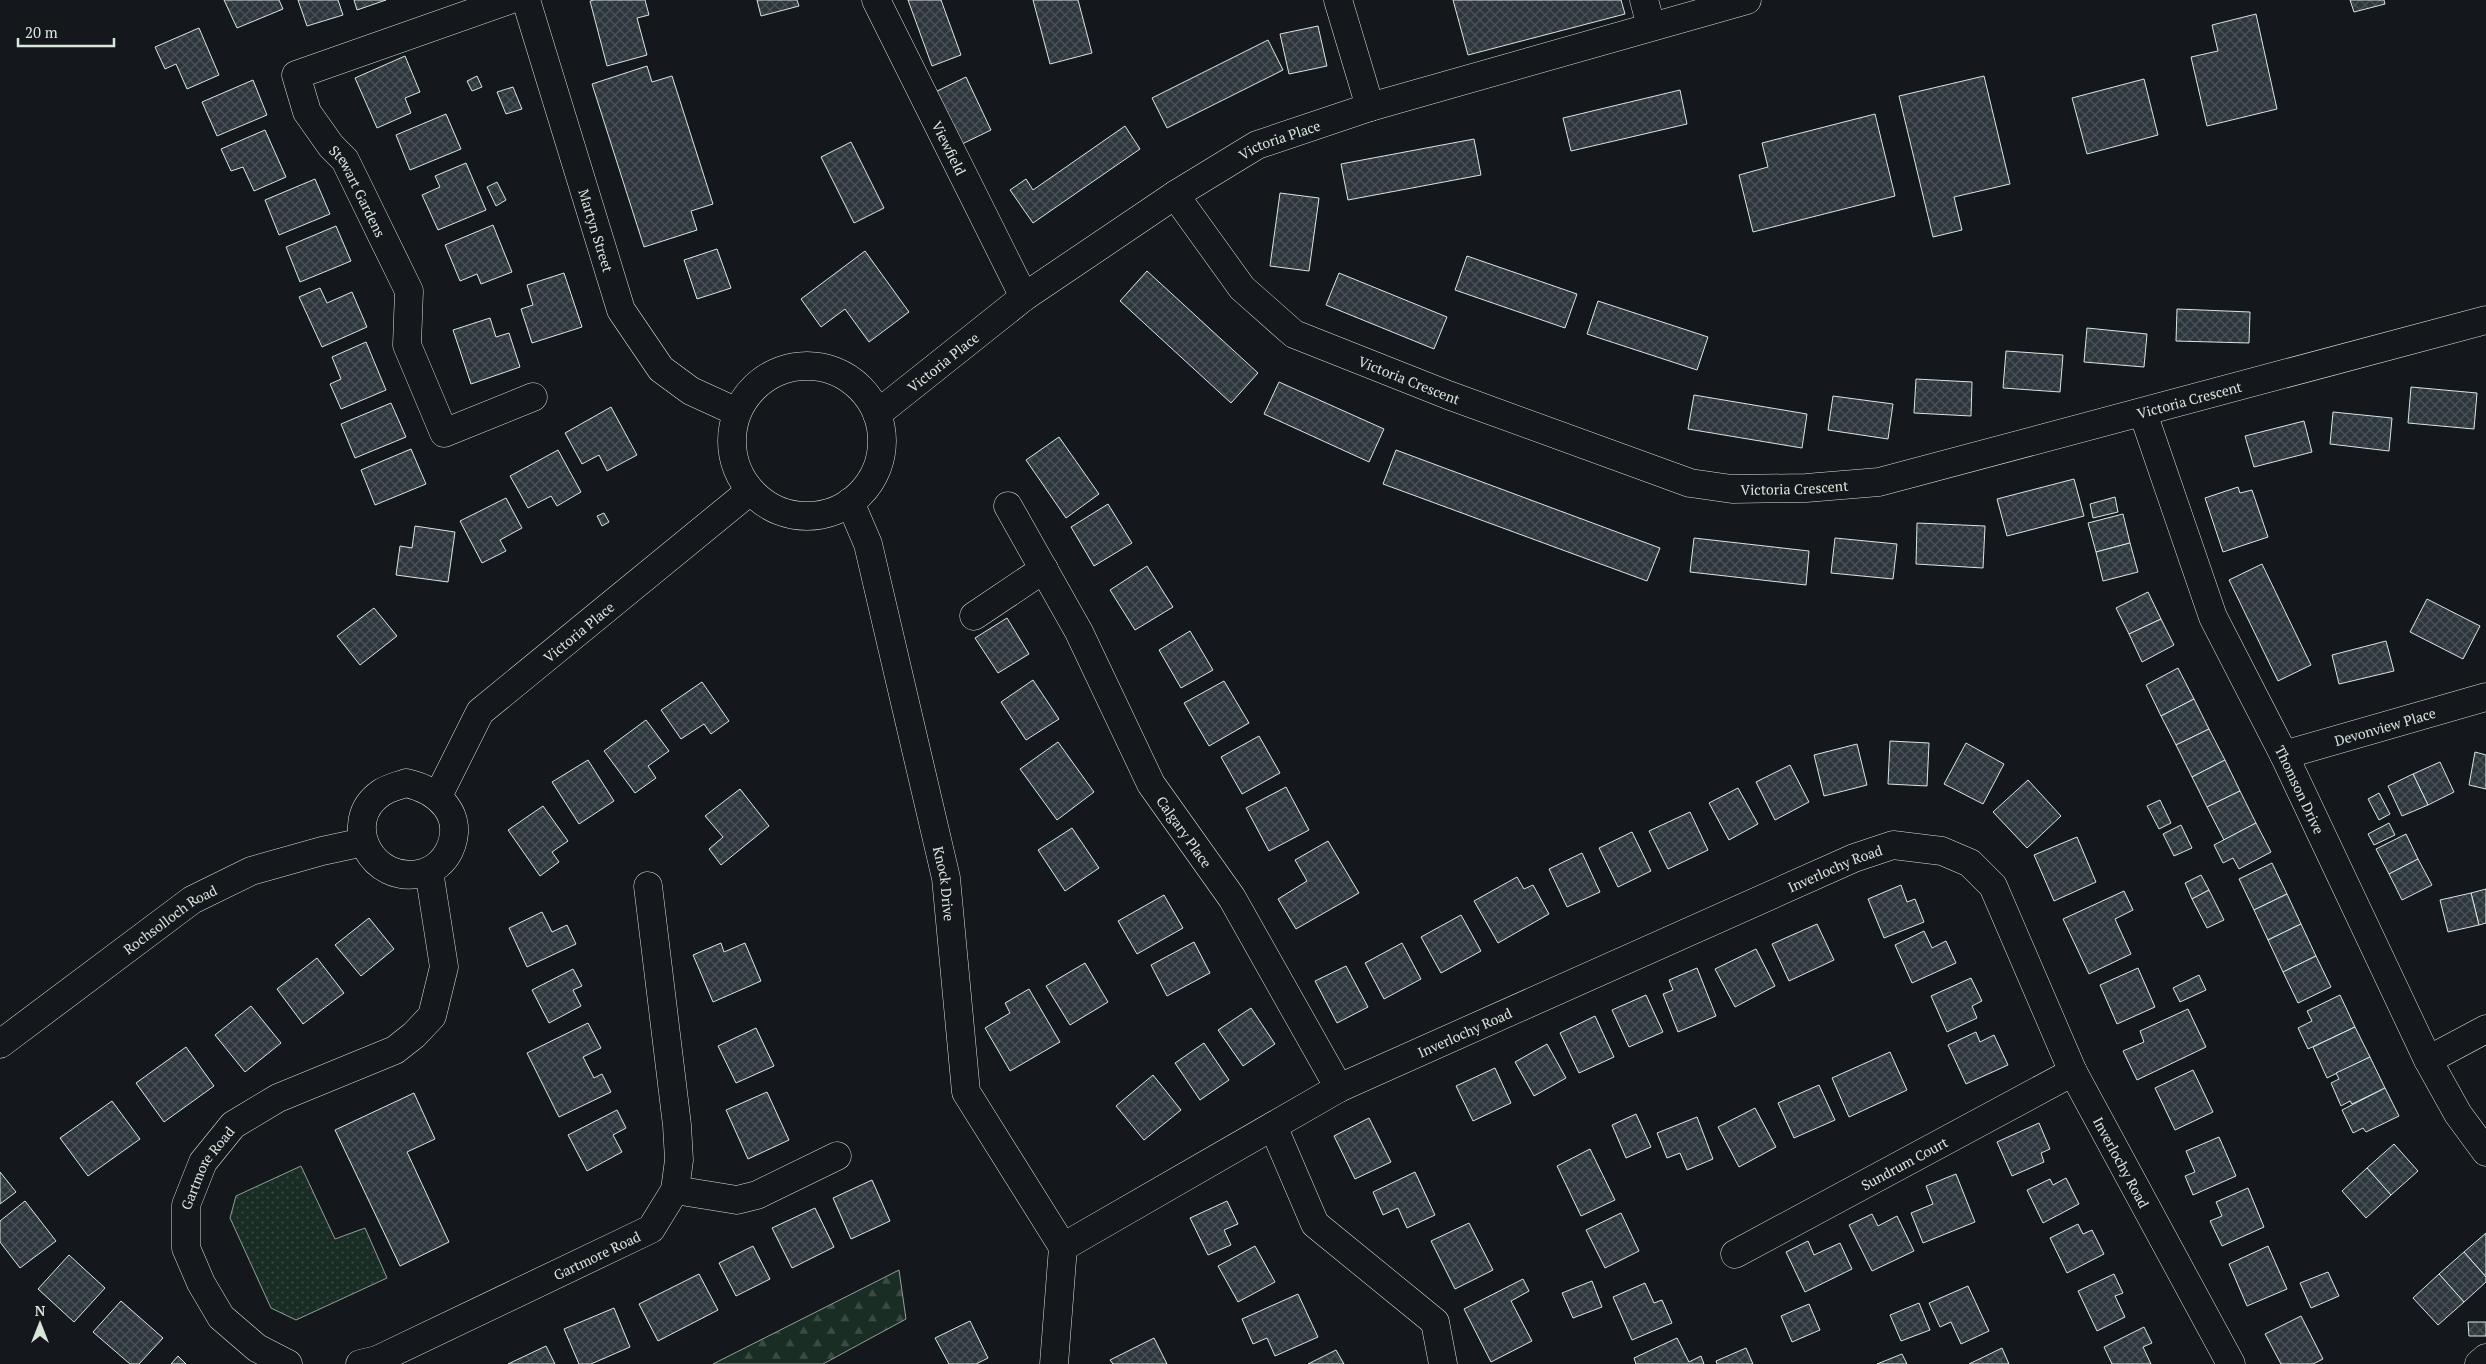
<svg xmlns="http://www.w3.org/2000/svg" width="2486" height="1364" viewBox="0 0 2486 1364" font-family="'PT Serif',serif">
<defs>
<pattern id="forest-firs" width="22" height="20" patternUnits="userSpaceOnUse" patternTransform="scale(1.25)"><rect width="22" height="20" fill="#1a2d24"/><path d="M5 1l3.5 6h-7zM16 11l3.5 6h-7z" fill="#3b4b43"/></pattern>
<pattern id="park-dots" width="8" height="8" patternUnits="userSpaceOnUse" patternTransform="scale(1.25)"><rect width="8" height="8" fill="#1a2d24"/><path d="M2 2h.1M6 6h.1" fill="none" stroke="#3b4b43" stroke-width="1.8" stroke-linecap="round"/></pattern>
<pattern id="building-cross-hatch" width="8" height="8" patternUnits="userSpaceOnUse" patternTransform="scale(1.25)"><rect width="8" height="8" fill="#2c363c"/><path d="M0 0l8 8M0 8l8-8" fill="none" stroke="#4a5358"/></pattern>
</defs>
<rect width="100%" height="100%" fill="#14181c"/>
<polygon fill="url(#forest-firs)" stroke="#939e99" points="899,1270 906,1319 823,1364 713,1364"/>
<polygon fill="url(#park-dots)" stroke="#939e99" points="301,1166 335,1239 365,1228 387,1278 296,1320 271,1308 230,1218 236,1196"/>
<g fill="url(#building-cross-hatch)" stroke="#d8e6dc">
<polygon points="224,0 279,0 283,9 237,28"/>
<polygon points="298,0 338,0 343,15 307,26"/>
<polygon points="354,0 386,0 357,10"/>
<polygon points="594,0 645,0 649,15 637,18 647,55 607,66 590,1"/>
<polygon points="757,0 797,0 799,6 761,16"/>
<polygon points="908,0 941,0 961,55 932,66"/>
<polygon points="1033,0 1078,0 1092,53 1050,64"/>
<polygon points="1453,0 1621,0 1625,14 1468,55"/>
<polygon points="2350,0 2384,0 2385,4 2354,12"/>
<polygon points="2256,14 2277,109 2207,126 2191,57 2218,51 2212,25"/>
<polygon points="1318,26 1327,66 1289,74 1280,34"/>
<polygon points="199,28 219,75 187,89 176,64 165,69 155,47"/>
<polygon points="1268,40 1283,70 1167,128 1152,98"/>
<polygon points="405,56 420,92 405,98 411,113 377,128 355,78"/>
<polygon points="647,66 652,82 672,76 713,204 691,211 697,230 644,247 592,84"/>
<polygon points="477,76 482,87 472,91 467,81"/>
<polygon points="1984,76 2010,184 1954,197 1962,230 1933,237 1899,96"/>
<polygon points="966,77 991,130 960,145 935,92"/>
<polygon points="2144,79 2158,135 2087,154 2072,98"/>
<polygon points="253,80 267,115 217,136 202,102"/>
<polygon points="513,87 522,109 506,114 497,92"/>
<polygon points="1680,90 1687,124 1571,151 1563,118"/>
<polygon points="446,114 461,149 410,170 396,135"/>
<polygon points="1875,114 1895,196 1753,232 1739,175 1768,167 1762,143"/>
<polygon points="1125,126 1140,149 1033,223 1010,190 1026,179 1033,190"/>
<polygon points="265,130 286,177 254,191 243,167 231,171 221,149"/>
<polygon points="1474,139 1481,175 1348,200 1341,164"/>
<polygon points="851,142 884,208 854,223 821,157"/>
<polygon points="466,163 486,210 438,230 422,195 440,187 435,176"/>
<polygon points="315,179 330,214 279,235 265,200"/>
<polygon points="497,182 506,200 496,206 487,187"/>
<polygon points="1280,193 1319,198 1309,271 1270,266"/>
<polygon points="493,225 512,272 481,284 477,274 460,281 445,245"/>
<polygon points="336,226 351,261 300,282 286,247"/>
<polygon points="717,249 731,288 697,299 684,260"/>
<polygon points="865,251 909,312 869,342 845,309 821,327 801,299"/>
<polygon points="1467,256 1577,294 1565,328 1455,290"/>
<polygon points="1147,271 1258,373 1231,403 1120,301"/>
<polygon points="564,273 582,327 532,343 521,309 533,305 527,285"/>
<polygon points="1339,273 1447,317 1434,349 1326,305"/>
<polygon points="320,288 327,303 352,292 367,327 322,347 299,297"/>
<polygon points="1598,301 1708,337 1697,370 1587,334"/>
<polygon points="2177,309 2250,312 2249,343 2176,341"/>
<polygon points="490,318 496,337 509,333 520,367 471,384 453,330"/>
<polygon points="2087,328 2147,334 2144,367 2084,362"/>
<polygon points="366,342 386,390 341,409 330,384 341,379 332,357"/>
<polygon points="2006,351 2063,355 2060,392 2003,388"/>
<polygon points="1916,379 1972,382 1971,416 1914,413"/>
<polygon points="1279,382 1384,429 1369,462 1264,414"/>
<polygon points="2411,387 2477,393 2474,429 2408,423"/>
<polygon points="1694,395 1807,414 1802,448 1688,429"/>
<polygon points="1833,396 1893,404 1888,439 1828,430"/>
<polygon points="391,403 406,437 355,458 341,424"/>
<polygon points="611,407 637,455 607,471 599,455 582,464 565,433"/>
<polygon points="2333,412 2392,418 2389,451 2330,444"/>
<polygon points="2304,421 2312,452 2254,467 2245,436"/>
<polygon points="1059,437 1099,494 1066,518 1026,460"/>
<polygon points="411,449 426,484 375,505 361,470"/>
<polygon points="558,450 581,492 557,506 551,496 528,508 510,476"/>
<polygon points="1396,450 1660,548 1647,581 1383,484"/>
<polygon points="2074,479 2084,516 2007,536 1997,499"/>
<polygon points="2238,487 2240,493 2252,490 2268,537 2223,552 2205,498"/>
<polygon points="2115,497 2118,512 2093,518 2090,504"/>
<polygon points="506,498 522,528 500,540 506,551 482,563 460,521"/>
<polygon points="1108,504 1132,543 1094,566 1071,527"/>
<polygon points="604,513 609,522 602,526 597,516"/>
<polygon points="2123,514 2130,543 2096,552 2088,523"/>
<polygon points="1917,523 1985,526 1983,568 1916,564"/>
<polygon points="415,526 455,532 448,582 396,575 400,546 412,548"/>
<polygon points="1694,538 1809,551 1806,585 1690,572"/>
<polygon points="1835,538 1897,544 1893,579 1831,573"/>
<polygon points="2130,543 2138,572 2103,581 2096,552"/>
<polygon points="2262,564 2311,665 2278,681 2229,580"/>
<polygon points="1147,566 1173,607 1135,630 1110,590"/>
<polygon points="2148,592 2161,619 2129,634 2116,608"/>
<polygon points="2427,599 2480,626 2463,659 2410,632"/>
<polygon points="374,608 397,636 360,665 337,636"/>
<polygon points="1007,618 1029,654 998,673 975,638"/>
<polygon points="2161,619 2174,645 2142,662 2129,634"/>
<polygon points="1190,631 1213,670 1181,688 1159,650"/>
<polygon points="2386,641 2394,671 2339,684 2332,655"/>
<polygon points="2178,668 2194,699 2161,716 2146,685"/>
<polygon points="1033,680 1059,719 1026,740 1001,702"/>
<polygon points="1224,681 1249,723 1209,746 1184,703"/>
<polygon points="702,682 729,721 711,734 704,724 681,739 661,710"/>
<polygon points="2194,699 2209,729 2176,745 2161,716"/>
<polygon points="646,720 669,751 648,766 656,778 635,793 604,751"/>
<polygon points="2209,729 2225,760 2192,777 2176,745"/>
<polygon points="1259,736 1280,773 1242,794 1221,757"/>
<polygon points="1890,741 1929,743 1927,786 1888,784"/>
<polygon points="1058,742 1094,792 1057,820 1020,769"/>
<polygon points="1966,743 2004,764 1983,804 1944,784"/>
<polygon points="1857,744 1867,785 1824,796 1814,755"/>
<polygon points="2475,752 2486,755 2486,789 2469,785"/>
<polygon points="588,760 614,801 579,824 552,782"/>
<polygon points="2225,760 2240,791 2207,807 2192,777"/>
<polygon points="2440,762 2454,792 2428,805 2413,774"/>
<polygon points="1790,765 1809,802 1775,820 1756,782"/>
<polygon points="2413,774 2428,805 2402,816 2388,786"/>
<polygon points="2028,780 2061,816 2027,848 1993,812"/>
<polygon points="1286,787 1309,830 1269,851 1246,808"/>
<polygon points="1738,788 1758,824 1729,840 1709,803"/>
<polygon points="740,789 769,826 721,865 709,849 723,837 705,816"/>
<polygon points="2240,791 2256,823 2224,840 2207,807"/>
<polygon points="2379,793 2390,814 2379,820 2368,799"/>
<polygon points="2160,800 2171,823 2159,829 2147,806"/>
<polygon points="543,806 568,841 552,852 559,862 540,876 508,830"/>
<polygon points="1690,812 1708,850 1668,869 1649,831"/>
<polygon points="2256,823 2271,852 2239,869 2233,858 2223,863 2214,845"/>
<polygon points="2389,823 2395,835 2374,845 2368,834"/>
<polygon points="2181,825 2192,848 2174,856 2163,834"/>
<polygon points="1072,828 1099,868 1065,891 1038,850"/>
<polygon points="1632,832 1651,871 1618,887 1599,848"/>
<polygon points="2406,834 2418,859 2389,874 2376,849"/>
<polygon points="2077,837 2096,882 2054,901 2034,855"/>
<polygon points="1328,841 1359,893 1296,929 1278,899 1307,881 1295,860"/>
<polygon points="1582,853 1600,892 1567,907 1549,869"/>
<polygon points="2418,859 2432,885 2402,900 2389,874"/>
<polygon points="2272,863 2287,894 2254,910 2239,879"/>
<polygon points="2201,875 2209,890 2192,899 2185,883"/>
<polygon points="1517,877 1524,889 1533,885 1549,914 1498,943 1474,901"/>
<polygon points="1901,885 1907,902 1915,899 1924,922 1884,938 1868,899"/>
<polygon points="2486,889 2486,923 2479,925 2471,893"/>
<polygon points="2209,890 2224,920 2207,928 2192,899"/>
<polygon points="2124,891 2133,910 2115,919 2131,954 2089,974 2063,919"/>
<polygon points="2471,893 2479,925 2448,932 2440,900"/>
<polygon points="2287,894 2301,924 2268,940 2254,910"/>
<polygon points="1164,895 1183,928 1137,954 1118,921"/>
<polygon points="542,912 552,932 567,925 576,944 527,967 509,928"/>
<polygon points="1461,915 1481,951 1441,973 1421,937"/>
<polygon points="369,918 394,949 361,976 335,945"/>
<polygon points="1817,924 1834,960 1789,981 1772,944"/>
<polygon points="2301,924 2316,956 2283,972 2268,940"/>
<polygon points="1924,931 1932,948 1946,941 1956,963 1912,983 1895,945"/>
<polygon points="1194,942 1210,973 1167,996 1151,965"/>
<polygon points="721,943 724,952 745,943 761,981 713,1002 693,955"/>
<polygon points="1402,943 1421,979 1384,999 1365,963"/>
<polygon points="1756,949 1775,986 1735,1007 1715,969"/>
<polygon points="2316,956 2331,987 2298,1003 2283,972"/>
<polygon points="317,958 344,993 303,1024 277,989"/>
<polygon points="1085,963 1108,1002 1070,1025 1046,986"/>
<polygon points="1346,966 1368,1007 1337,1023 1315,981"/>
<polygon points="1697,968 1716,1016 1678,1032 1663,994 1673,990 1669,980"/>
<polygon points="2138,968 2155,1007 2117,1024 2100,985"/>
<polygon points="573,969 582,986 573,990 581,1006 549,1023 532,990"/>
<polygon points="2199,975 2206,990 2180,1002 2173,988"/>
<polygon points="1971,978 1982,1001 1972,1006 1977,1018 1947,1032 1931,996"/>
<polygon points="1029,989 1060,1042 1010,1071 985,1028 1010,1013 1005,1003"/>
<polygon points="1646,995 1663,1032 1629,1047 1612,1010"/>
<polygon points="2340,995 2355,1027 2308,1049 2298,1028 2312,1021 2307,1011"/>
<polygon points="251,1006 281,1043 245,1072 215,1035"/>
<polygon points="1251,1008 1275,1044 1243,1066 1218,1030"/>
<polygon points="2188,1009 2206,1047 2137,1080 2123,1051 2144,1042 2140,1031"/>
<polygon points="1595,1016 1614,1057 1579,1073 1560,1033"/>
<polygon points="588,1023 601,1048 583,1057 594,1078 602,1074 611,1092 559,1117 527,1053"/>
<polygon points="2355,1027 2370,1057 2327,1078 2313,1047"/>
<polygon points="756,1028 774,1066 736,1083 718,1046"/>
<polygon points="1976,1032 1980,1042 1994,1035 2008,1065 1966,1084 1948,1045"/>
<polygon points="1204,1043 1229,1080 1200,1100 1175,1063"/>
<polygon points="1547,1044 1566,1078 1534,1096 1515,1062"/>
<polygon points="186,1047 214,1086 164,1122 136,1083"/>
<polygon points="1890,1052 1907,1090 1849,1117 1832,1078"/>
<polygon points="2370,1057 2385,1088 2352,1104 2350,1101 2341,1106 2331,1083 2339,1079 2336,1073"/>
<polygon points="1495,1068 1511,1103 1473,1121 1456,1086"/>
<polygon points="2193,1070 2213,1112 2175,1130 2155,1088"/>
<polygon points="1153,1075 1181,1110 1144,1140 1116,1106"/>
<polygon points="1819,1085 1835,1120 1794,1138 1778,1103"/>
<polygon points="2385,1088 2399,1116 2366,1132 2363,1128 2353,1133 2342,1110"/>
<polygon points="767,1092 789,1140 748,1159 726,1110"/>
<polygon points="414,1093 435,1139 407,1152 449,1242 400,1266 335,1130"/>
<polygon points="112,1101 140,1139 88,1176 60,1138"/>
<polygon points="1755,1108 1776,1147 1739,1167 1718,1127"/>
<polygon points="617,1110 626,1128 613,1135 622,1152 587,1171 568,1135"/>
<polygon points="1636,1114 1651,1147 1626,1158 1612,1125"/>
<polygon points="1697,1117 1713,1159 1687,1170 1680,1153 1667,1158 1657,1133"/>
<polygon points="1369,1118 1391,1162 1355,1179 1334,1136"/>
<polygon points="2039,1123 2050,1149 2041,1153 2044,1162 2012,1176 1997,1142"/>
<polygon points="2219,1137 2236,1176 2193,1195 2185,1176 2195,1172 2186,1151"/>
<polygon points="2394,1144 2418,1171 2391,1195 2367,1168"/>
<polygon points="1590,1149 1615,1200 1581,1216 1557,1166"/>
<polygon points="2367,1168 2391,1195 2366,1218 2342,1191"/>
<polygon points="0,1172 16,1192 0,1204"/>
<polygon points="1415,1172 1435,1215 1407,1228 1398,1208 1383,1215 1373,1192"/>
<polygon points="1956,1174 1975,1222 1923,1243 1911,1213 1933,1204 1926,1186"/>
<polygon points="2066,1178 2079,1204 2043,1223 2027,1190 2050,1179 2053,1185"/>
<polygon points="872,1180 890,1221 851,1239 833,1198"/>
<polygon points="2248,1188 2264,1227 2222,1246 2210,1221 2222,1216 2216,1202"/>
<polygon points="25,1201 56,1241 20,1268 0,1242 0,1221"/>
<polygon points="1227,1201 1238,1224 1224,1230 1231,1245 1208,1255 1190,1218"/>
<polygon points="815,1208 834,1247 792,1268 772,1228"/>
<polygon points="1621,1213 1639,1251 1605,1268 1586,1230"/>
<polygon points="1872,1214 1878,1226 1897,1216 1914,1251 1872,1271 1849,1225"/>
<polygon points="1469,1223 1493,1270 1455,1289 1431,1241"/>
<polygon points="2078,1224 2083,1234 2092,1230 2104,1254 2067,1273 2050,1238"/>
<polygon points="2486,1233 2486,1277 2464,1252"/>
<polygon points="1808,1241 1814,1255 1840,1243 1852,1269 1805,1292 1786,1252"/>
<polygon points="753,1246 770,1279 736,1296 719,1263"/>
<polygon points="1255,1246 1275,1282 1238,1302 1218,1266"/>
<polygon points="2268,1246 2287,1289 2247,1306 2229,1264"/>
<polygon points="2464,1252 2486,1277 2486,1282 2464,1302 2439,1274"/>
<polygon points="69,1255 105,1288 74,1322 38,1289"/>
<polygon points="2328,1272 2339,1296 2311,1308 2300,1283"/>
<polygon points="699,1274 718,1310 658,1341 639,1304"/>
<polygon points="2114,1274 2123,1293 2115,1296 2125,1317 2097,1331 2078,1291"/>
<polygon points="2439,1274 2464,1302 2438,1325 2413,1298"/>
<polygon points="1523,1279 1529,1291 1511,1301 1532,1341 1491,1362 1464,1309"/>
<polygon points="1592,1281 1602,1307 1573,1318 1562,1293"/>
<polygon points="1645,1283 1654,1303 1662,1300 1672,1323 1632,1340 1613,1297"/>
<polygon points="1968,1286 1989,1331 1961,1344 1951,1322 1940,1327 1929,1303"/>
<polygon points="1298,1294 1318,1337 1275,1356 1267,1338 1253,1344 1242,1319"/>
<polygon points="121,1301 163,1338 139,1364 130,1364 93,1332"/>
<polygon points="1919,1303 1930,1330 1901,1341 1890,1315"/>
<polygon points="1809,1304 1820,1330 1792,1342 1781,1316"/>
<polygon points="614,1308 630,1347 591,1364 579,1364 564,1329"/>
<polygon points="2301,1316 2323,1359 2313,1364 2281,1364 2265,1334"/>
<polygon points="970,1321 988,1358 976,1364 949,1364 935,1338"/>
<polygon points="2468,1322 2486,1322 2486,1336 2469,1336"/>
<polygon points="2144,1327 2152,1343 2143,1347 2151,1364 2112,1364 2104,1347"/>
<polygon points="1154,1338 1167,1364 1113,1364 1110,1360"/>
<polygon points="1677,1338 1689,1362 1701,1356 1704,1364 1636,1364 1634,1358"/>
<polygon points="546,1346 555,1364 508,1364"/>
<polygon points="1746,1348 1753,1364 1717,1364 1716,1361"/>
<polygon points="2002,1348 2009,1364 1969,1364"/>
<polygon points="1336,1350 1344,1364 1308,1364"/>
<polygon points="1902,1354 1907,1364 1877,1364"/>
<polygon points="178,1356 186,1364 171,1364"/>
</g>
<g fill="none" stroke-linecap="round" stroke-linejoin="round">
<defs>
<g id="minor">
<path id="s1" d="M509,0L296,75L307,112L331,146L345,160L409,291L407,345L444,433L533,397"/>
<path id="s2" d="M526,0L621,310L661,369L691,391L737,412"/>
<path id="s3" d="M876,0L1024,297"/>
<polyline points="1338,0 1370,107"/>
<polyline points="1644,0 1651,26"/>
<path id="s4" d="M1175,195L1242,288L1294,334L1448,395L1690,483L1732,489L1806,488L1879,482L2486,320"/>
<circle cx="807" cy="441" r="75"/>
<path id="s5" d="M2143,413L2213,617L2284,755L2428,1060L2458,1114L2486,1152"/>
<path id="s6" d="M877,414L1024,297L1175,195L1257,145L1370,107L1747,0"/>
<path id="s7" d="M850,502L868,544L946,878L966,1092L1063,1247"/>
<path id="s8" d="M1008,506L1079,632L1151,784L1232,898L1339,1088"/>
<polyline points="974,616 1044,569"/>
<path id="s9" d="M2284,755L2486,697"/>
<path d="M406,783C438,790 466,815 449,851C444,861 434,870 423,873C372,886 339,822 381,793C388,788 398,786 406,783Z"/>
<path id="s10" d="M438,796L480,712L750,491"/>
<path id="s11" d="M0,1044L192,900L251,871L322,851L364,842"/>
<polyline points="2428,1060 2486,1029"/>
<polyline points="1273,1126 1315,1224 1435,1322 1443,1364"/>
<polyline points="675,1190 737,1200 757,1195 837,1156"/>
<path id="s12" d="M1063,1247L1339,1088L1854,858L1893,845L1942,851L1970,863L1993,886L2073,1072L2231,1364"/>
<path id="s13" d="M1735,1254L2073,1072"/>
<path id="s14" d="M288,1364L257,1348L221,1317L201,1283L186,1248V1205L203,1162L233,1125L278,1098L395,1050L414,1035L432,1016L444,967L429,871"/>
<path id="s15" d="M360,1364L377,1360L651,1229L675,1190L679,1160L677,1125L648,886"/>
<polyline points="1054,1364 1063,1247"/>
<polyline points="2479,1364 2486,1358"/>
</g>
</defs>
<use href="#minor" stroke="#d8e6dc" stroke-width="29"/>
<use href="#minor" stroke="#14181c" stroke-width="28"/>
</g>
<g text-anchor="middle" dominant-baseline="central" stroke-width="4" stroke-linejoin="round" paint-order="stroke">
<g font-size="14" fill="#d8e6dc" stroke="#14181c">
<text stroke="none"><textPath href="#s6" startOffset="489">Victoria Place</textPath></text>
<text stroke="none"><textPath href="#s3" startOffset="165">Viewfield</textPath></text>
<text stroke="none"><textPath href="#s1" startOffset="359">Stewart Gardens</textPath></text>
<text stroke="none"><textPath href="#s2" startOffset="241">Martyn Street</textPath></text>
<text stroke="none"><textPath href="#s6" startOffset="84">Victoria Place</textPath></text>
<text stroke="none"><textPath href="#s4" startOffset="308">Victoria Crescent</textPath></text>
<text stroke="none"><textPath href="#s4" startOffset="1118">Victoria Crescent</textPath></text>
<text stroke="none"><textPath href="#s4" startOffset="712">Victoria Crescent</textPath></text>
<text stroke="none"><textPath href="#s10" startOffset="221">Victoria Place</textPath></text>
<text stroke="none"><textPath href="#s9" startOffset="105">Devonview Place</textPath></text>
<text stroke="none"><textPath href="#s5" startOffset="409">Thomson Drive</textPath></text>
<text stroke="none"><textPath href="#s8" startOffset="371">Calgary Place</textPath></text>
<text stroke="none"><textPath href="#s12" startOffset="861">Inverlochy Road</textPath></text>
<text stroke="none"><textPath href="#s7" startOffset="394">Knock Drive</textPath></text>
<text stroke="none"><textPath href="#s11" startOffset="211">Rochsolloch Road</textPath></text>
<text stroke="none"><textPath href="#s12" startOffset="456">Inverlochy Road</textPath></text>
<text stroke="none"><textPath href="#s12" startOffset="1341">Inverlochy Road</textPath></text>
<text stroke="none"><textPath href="#s13" startOffset="192">Sundrum Court</textPath></text>
<text stroke="none"><textPath href="#s14" startOffset="246">Gartmore Road</textPath></text>
<text stroke="none"><textPath href="#s15" startOffset="261">Gartmore Road</textPath></text>
</g>
</g>
<g transform="translate(40 1324)" stroke="#14181c" stroke-width="4" paint-order="stroke">
<path d="M0-4L9 19L0 12L-9 19Z" fill="#d8e6dc"/>
<text y="-8" font-size="14" font-weight="bold" text-anchor="middle" fill="#d8e6dc">N</text>
</g>
<path d="M18 38v8h96v-8" fill="none" stroke="#d8e6dc" stroke-width="2.5"/>
<text x="25" y="38" font-size="15" fill="#d8e6dc" stroke="#14181c" stroke-width="4" paint-order="stroke">20 m</text>
</svg>
